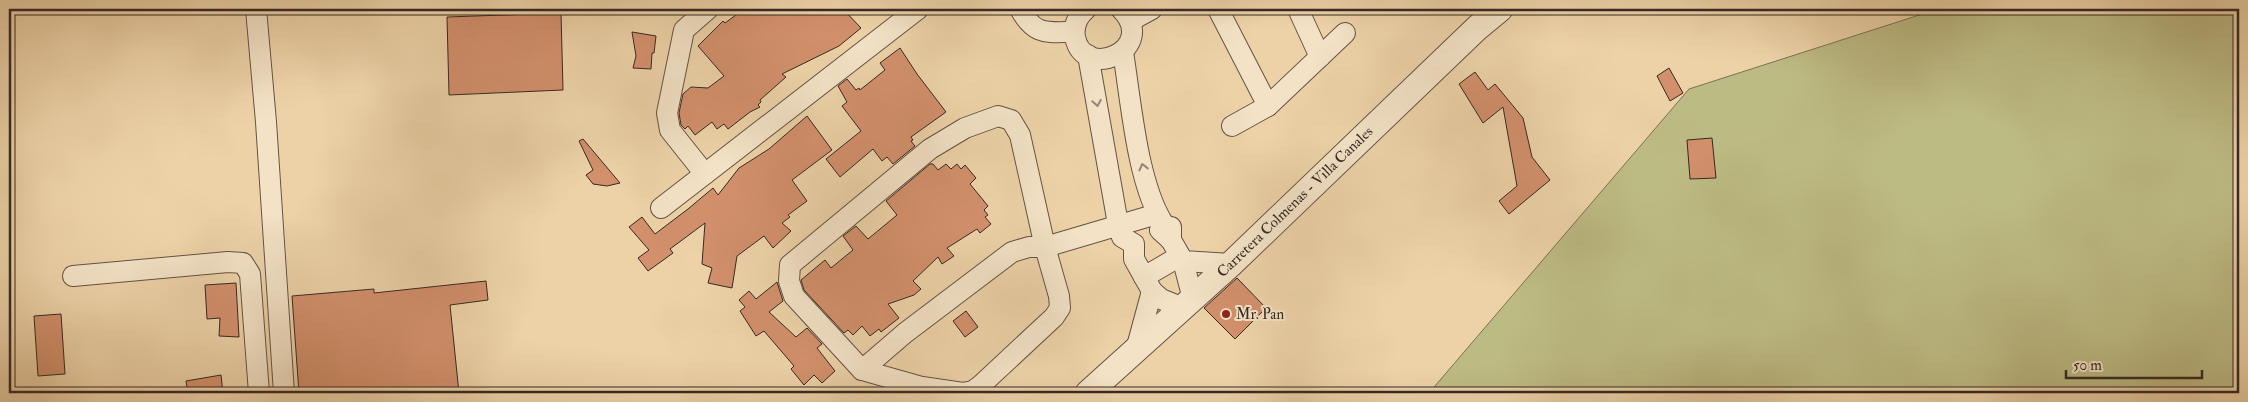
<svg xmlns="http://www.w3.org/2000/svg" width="2248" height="402" viewBox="0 0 2248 402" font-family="'IM FELL Double Pica',serif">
<rect width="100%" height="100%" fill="#edd2a8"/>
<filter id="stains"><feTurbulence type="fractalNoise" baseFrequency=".004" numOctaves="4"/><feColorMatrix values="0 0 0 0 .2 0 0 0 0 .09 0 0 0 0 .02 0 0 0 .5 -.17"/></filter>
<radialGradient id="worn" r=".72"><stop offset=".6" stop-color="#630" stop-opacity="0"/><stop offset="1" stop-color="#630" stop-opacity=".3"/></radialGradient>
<polygon fill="#bdbb84" stroke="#7a7254" points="1938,9 2239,9 2239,393 1429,393 1689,89"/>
<g fill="#d2906c" stroke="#362924">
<polygon points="744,9 843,9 861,28 839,46 782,74 786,77 760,100 761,102 758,105 760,107 750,112 728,129 724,124 717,129 712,122 695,135 688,126 685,129 681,125 679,113 683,94 691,87 708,88 724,76 698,46 723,21 725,23"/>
<polygon points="561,13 563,90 449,95 447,17"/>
<polygon points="632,32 656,36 654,53 652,53 651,69 633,68 636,56"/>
<polygon points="900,48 917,74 946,112 911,137 913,140 911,141 915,146 893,164 887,157 882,161 873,149 840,177 826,159 861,131 842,106 847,102 838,86 847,79 856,90 859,88 860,90 885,70 880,63"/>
<polygon points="1669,68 1683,93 1670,101 1657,76"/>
<polygon points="1475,72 1488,90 1495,84 1523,118 1532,157 1550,180 1509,214 1499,201 1517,186 1503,107 1483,123 1459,84"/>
<polygon points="807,116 832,150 792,180 807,201 788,215 790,217 782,223 791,231 773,248 764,236 737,256 732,288 708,283 712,268 702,264 705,223 670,249 673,253 648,271 638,258 649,250 629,227 642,217 655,234 688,209 713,188 718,195 739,168 769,149"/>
<polygon points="1712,138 1716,178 1690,179 1687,140"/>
<polygon points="583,139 620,183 607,186 593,184 586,175 593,170 579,141"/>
<polygon points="930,164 933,164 938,170 946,164 951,169 957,164 961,169 965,165 976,178 970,184 988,206 984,210 988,215 985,217 991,224 980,233 977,229 947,248 954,256 942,264 938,257 913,281 921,289 914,295 888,304 899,318 881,332 879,329 870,336 862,326 853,335 848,330 844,333 804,290 801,280 825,260 831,268 853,250 843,236 856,226 868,239 897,215 886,201"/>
<polygon points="1237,278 1266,308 1235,339 1204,308"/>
<polygon points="486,281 488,300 450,305 459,393 299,393 292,296 374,289 374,293"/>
<polygon points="777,282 783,301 769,312 796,337 807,328 822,344 817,348 835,371 822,383 814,375 804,385 791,369 794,366 764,331 756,336 740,311 745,307 739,300 749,291 756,299"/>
<polygon points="236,283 239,337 219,336 220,318 207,319 205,285"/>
<polygon points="966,311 978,327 965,337 953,321"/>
<polygon points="61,314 65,374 38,376 34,316"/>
<polygon points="221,375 223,393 188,393 186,381"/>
</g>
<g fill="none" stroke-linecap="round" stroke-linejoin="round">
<defs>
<g id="minor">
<polyline points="256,9 266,122 284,393"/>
<path d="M1020,9C1035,36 1046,32 1074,32"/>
<path d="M1086,9C1078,16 1073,25 1075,37C1084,83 1160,48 1121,9"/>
<polyline points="1218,9 1268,106"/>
<polyline points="1298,9 1320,57"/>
<polyline points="1130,21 1152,9"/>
<path d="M1123,52C1131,101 1137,182 1163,223L1160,230L1171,240"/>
<polyline points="1088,55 1118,224 1122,237 1134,244 1134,259 1152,291 1161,299 1183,308"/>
<polygon points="998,116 1011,120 1020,135 1045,247 1059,296 1060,308 1054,317 981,385 973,391 963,393 922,387 862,370 794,296 789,281 790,265 930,149 965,128"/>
<polyline points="1232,126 1268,106 1345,33"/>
<polyline points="705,174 670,130 667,113 684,30 708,9"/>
<polyline points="661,208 918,9"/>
<polyline points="1171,227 1171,240 1183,261 1231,264"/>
<polyline points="1183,261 1193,299"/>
<polyline points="73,276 228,262 243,263 250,274 259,393"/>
<polyline points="1144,277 1180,256"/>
<polyline points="1136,350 1152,291"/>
<polyline points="862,370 905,333 1012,252 1029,247 1045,247 1157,214"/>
</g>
<polyline id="tertiary" points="1088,393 1231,264 1477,28 1500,9"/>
</defs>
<use href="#minor" stroke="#645345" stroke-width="22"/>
<use href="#tertiary" stroke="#645345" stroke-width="27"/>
<use href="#minor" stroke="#f3e2c6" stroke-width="20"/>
<use href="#tertiary" stroke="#f3e2c6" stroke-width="25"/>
</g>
<defs><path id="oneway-chevron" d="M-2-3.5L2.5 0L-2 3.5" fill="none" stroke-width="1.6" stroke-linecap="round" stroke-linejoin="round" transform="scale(1.25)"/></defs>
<g stroke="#948675">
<use href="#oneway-chevron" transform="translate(1097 103) rotate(80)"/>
<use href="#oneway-chevron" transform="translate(1143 167) rotate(-104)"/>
</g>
<circle fill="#8f2418" stroke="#f3e2c6" stroke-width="2" cx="1226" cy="314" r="5"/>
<g text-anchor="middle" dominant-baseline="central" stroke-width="4" stroke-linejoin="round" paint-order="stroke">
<g font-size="15" fill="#362924" stroke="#f3e2c6">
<text transform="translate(1295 202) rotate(-44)">Carretera Colmenas - Villa Canales</text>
</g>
<g font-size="15" fill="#362924" stroke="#f3e2c6" text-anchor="start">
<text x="1236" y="314">Mr. Pan</text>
</g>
</g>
<rect width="2248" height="402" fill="none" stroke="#edd2a8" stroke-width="30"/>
<rect x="10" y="10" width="2228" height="382" fill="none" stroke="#362924" stroke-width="2.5"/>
<rect x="15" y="15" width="2218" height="372" fill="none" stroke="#362924"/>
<path d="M2066 370v8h136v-8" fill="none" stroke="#362924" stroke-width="2.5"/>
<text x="2073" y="370" font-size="15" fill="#362924" stroke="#f3e2c6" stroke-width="4" paint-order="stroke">50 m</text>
<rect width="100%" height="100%" filter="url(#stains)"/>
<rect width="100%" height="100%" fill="url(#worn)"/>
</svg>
